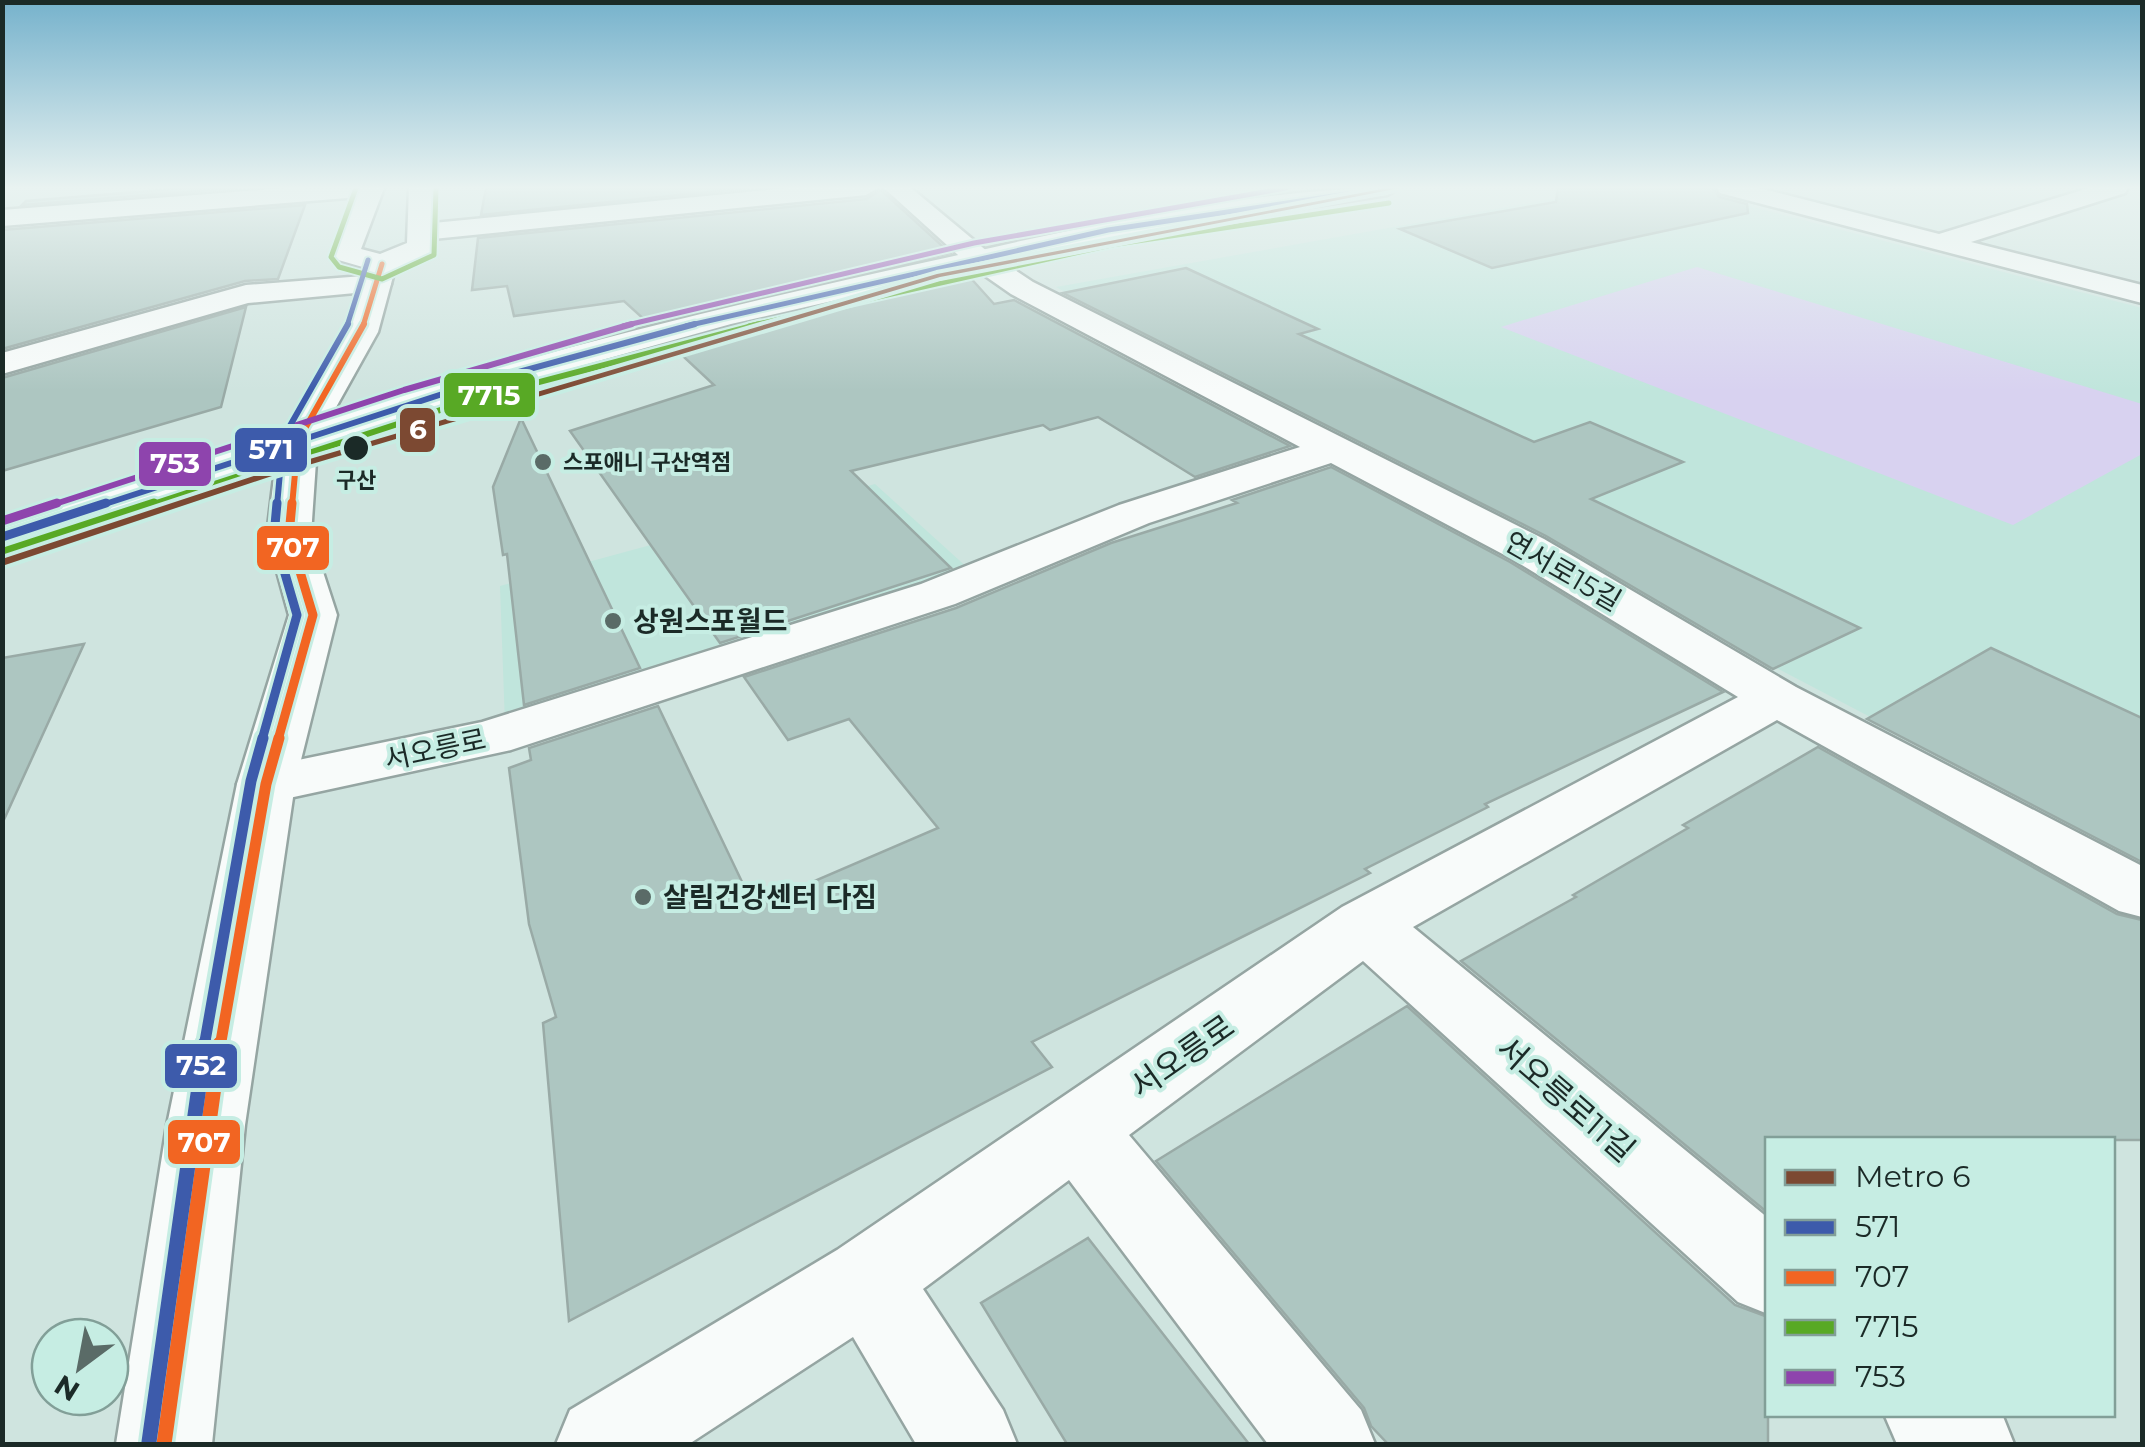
<svg xmlns="http://www.w3.org/2000/svg" width="2145" height="1447" viewBox="0 0 2145 1447" font-family="Montserrat,'Noto Sans KR',sans-serif">
<rect width="100%" height="100%" fill="#cfe4df"/>
<g fill="#c0e5dc">
<polygon points="1614,188 1680,188 2142,308 2142,859 1153,342 1056,287"/>
<polygon points="875,484 970,570 505,724 500,586"/>
</g>
<polygon fill="#d8d2f0" points="1697,267 2142,404 2142,454 2013,525 1501,327"/>
<g fill="#adc6c1" stroke="#99aaa6" stroke-width="2.5">
<polygon points="185,188 236,188 22,205 26,201"/>
<polygon points="486,188 749,188 481,215"/>
<polygon points="1558,188 1713,188 1719,197 1747,204 1748,213 1492,268 1400,229 1556,202"/>
<polygon points="881,190 950,253 648,323 624,301 514,316 507,286 472,290 478,238 866,199"/>
<polygon points="305,205 278,279 245,281 2,349 2,230"/>
<polygon points="1186,268 1318,329 1299,334 1534,442 1590,422 1683,462 1591,499 1860,628 1773,669 1546,536 1063,293"/>
<polygon points="967,274 994,304 1014,300 1290,446 1195,477 1098,417 1050,430 1043,425 851,471 951,568 720,643 570,431 714,385 671,345"/>
<polygon points="246,307 221,407 2,471 2,378"/>
<polygon points="521,418 640,668 524,705 507,554 503,555 493,487"/>
<polygon points="1331,467 1510,562 1723,692 1485,804 1488,807 1365,869 1370,873 1032,1042 1052,1067 569,1321 543,1023 556,1017 529,924 509,768 531,760 529,748 658,706 754,907 938,828 849,719 788,740 744,677 956,608 1111,543 1237,503 1232,500"/>
<polygon points="84,644 2,824 2,658"/>
<polygon points="1991,648 2142,718 2142,862 1867,719"/>
<polygon points="1818,747 2117,914 2142,920 2142,1140 1768,1140 1768,1213 1461,961 1576,897 1573,895 1688,828 1683,825"/>
<polygon points="1407,1006 1735,1305 1768,1317 1768,1444 1388,1444 1371,1426 1364,1408 1156,1161"/>
<polygon points="1088,1238 1249,1444 1067,1444 981,1303"/>
</g>
<g fill="none" stroke-linecap="round" stroke-linejoin="round">
<defs>
<g id="minor">
<polygon points="286,188 384,189 372,196 2,226 2,210"/>
<polygon points="788,188 878,188 866,195 423,240 409,232 423,224"/>
<polygon points="884,188 911,188 988,252 1033,282 1544,539 1796,687 2142,866 2142,917 2119,911 1777,720 1413,927 1768,1218 1768,1314 1738,1302 1363,961 1129,1135 1361,1410 1375,1444 1268,1444 1069,1180 923,1289 1003,1410 1017,1444 916,1444 853,1337 689,1444 556,1444 570,1410 837,1250 1342,907 1738,697 1512,559 1331,463 1149,523 955,604 511,750 266,803 245,797 237,784 245,771 482,722 921,584 1119,505 1300,447 1011,294 968,264"/>
<polygon points="1717,188 1759,188 1939,234 2089,188 2128,188 2125,193 1971,242 2142,285 2142,303 1720,193"/>
<polygon points="376,275 387,278 391,284 387,290 248,303 2,374 2,353 246,285"/>
<polygon points="1884,1414 2002,1414 2014,1444 1897,1444"/>
</g>
<path id="major" d="M359,188H384L361,249L380,254L407,243L409,188H433L435,247L431,253L395,269L378,332L330,418C532,353 737,303 945,258C1093,225 1247,188 1399,188L1387,195L1108,238L731,324L480,394L317,447L311,535L337,615L295,784L245,1125L212,1444H116L167,1125L237,784L289,615L267,535L276,461L2,550V522L283,433L344,332L366,268L335,259L331,253Z"/>
</defs>
<use href="#minor" stroke="#95a5a2" stroke-width="5"/>
<use href="#major" stroke="#95a5a2" stroke-width="5"/>
<use href="#minor" fill="#f8fbfa" fill-rule="evenodd"/>
<use href="#major" fill="#f8fbfa" fill-rule="evenodd"/>
<defs>
<polyline id="bus-1-far2" points="686,326 1108,230 1386,188"/>
<polyline id="bus-1-far1" points="99,506 467,386 695,324"/>
<polyline id="bus-1" points="2,537 106,503"/>
<polyline id="bus-2-far4" points="363,326 382,264"/>
<polyline id="bus-2-far3" points="292,506 298,441 364,324"/>
<polyline id="bus-2-far2" points="278,740 313,615 289,535 292,503"/>
<polyline id="bus-2-far1" points="220,1047 266,784 279,738"/>
<polyline id="bus-2" points="164,1444 220,1044"/>
<g id="bus-3-far2">
<polyline points="356,188 331,257 339,267 382,279 434,255 436,188"/>
<polyline points="749,326 1111,245 1389,203"/>
</g>
<polyline id="bus-3-far1" points="147,506 471,400 760,324"/>
<polyline id="bus-3" points="7,551 154,503"/>
<polyline id="bus-4-far2" points="623,326 974,243 1286,188"/>
<polyline id="bus-4-far1" points="49,506 404,390 632,324"/>
<polyline id="bus-4" points="2,521 57,503"/>
<polyline id="bus-5-far4" points="347,326 368,260"/>
<polyline id="bus-5-far3" points="277,506 283,438 348,324"/>
<polyline id="bus-5-far2" points="262,740 297,615 274,536 277,503"/>
<polyline id="bus-5-far1" points="204,1047 251,781 263,738"/>
<polyline id="bus-5" points="149,1442 205,1044"/>
</defs>
<use href="#bus-1-far2" stroke="#c6ede3" stroke-width="9"/>
<use href="#bus-1-far1" stroke="#c6ede3" stroke-width="11"/>
<use href="#bus-1" stroke="#c6ede3" stroke-width="15"/>
<use href="#bus-2-far4" stroke="#c6ede3" stroke-width="9"/>
<use href="#bus-2-far3" stroke="#c6ede3" stroke-width="11"/>
<use href="#bus-2-far2" stroke="#c6ede3" stroke-width="15"/>
<use href="#bus-2-far1" stroke="#c6ede3" stroke-width="19"/>
<use href="#bus-2" stroke="#c6ede3" stroke-width="22"/>
<use href="#bus-3-far2" stroke="#c6ede3" stroke-width="9"/>
<use href="#bus-3-far1" stroke="#c6ede3" stroke-width="11"/>
<use href="#bus-3" stroke="#c6ede3" stroke-width="15"/>
<use href="#bus-4-far2" stroke="#c6ede3" stroke-width="9"/>
<use href="#bus-4-far1" stroke="#c6ede3" stroke-width="11"/>
<use href="#bus-4" stroke="#c6ede3" stroke-width="15"/>
<use href="#bus-5-far4" stroke="#c6ede3" stroke-width="9"/>
<use href="#bus-5-far3" stroke="#c6ede3" stroke-width="11"/>
<use href="#bus-5-far2" stroke="#c6ede3" stroke-width="15"/>
<use href="#bus-5-far1" stroke="#c6ede3" stroke-width="19"/>
<use href="#bus-5" stroke="#c6ede3" stroke-width="22"/>
<use href="#bus-1-far2" stroke="#3d5bab" stroke-width="5"/>
<use href="#bus-1-far1" stroke="#3d5bab" stroke-width="6"/>
<use href="#bus-1" stroke="#3d5bab" stroke-width="9"/>
<use href="#bus-2-far4" stroke="#f26522" stroke-width="5"/>
<use href="#bus-2-far3" stroke="#f26522" stroke-width="6"/>
<use href="#bus-2-far2" stroke="#f26522" stroke-width="9"/>
<use href="#bus-2-far1" stroke="#f26522" stroke-width="11"/>
<use href="#bus-2" stroke="#f26522" stroke-width="15"/>
<use href="#bus-3-far2" stroke="#58a925" stroke-width="5"/>
<use href="#bus-3-far1" stroke="#58a925" stroke-width="6"/>
<use href="#bus-3" stroke="#58a925" stroke-width="9"/>
<use href="#bus-4-far2" stroke="#8e44ad" stroke-width="5"/>
<use href="#bus-4-far1" stroke="#8e44ad" stroke-width="6"/>
<use href="#bus-4" stroke="#8e44ad" stroke-width="9"/>
<use href="#bus-5-far4" stroke="#3d5bab" stroke-width="5"/>
<use href="#bus-5-far3" stroke="#3d5bab" stroke-width="6"/>
<use href="#bus-5-far2" stroke="#3d5bab" stroke-width="9"/>
<use href="#bus-5-far1" stroke="#3d5bab" stroke-width="11"/>
<use href="#bus-5" stroke="#3d5bab" stroke-width="15"/>
<defs>
<polygon id="metro-1" points="1387,188 1400,188 940,277 275,475 2,566 2,559 269,471 937,274"/>
</defs>
<use href="#metro-1" stroke="#c6ede3" stroke-width="8"/>
<use href="#metro-1" fill="#7c4932" fill-rule="evenodd"/>
</g>
<linearGradient id="sky" x2="0" y2="1"><stop stop-color="#76b2cc"/><stop offset="0.48" stop-color="#e9f3f1"/><stop offset="1" stop-color="#e9f3f1" stop-opacity="0"/></linearGradient>
<rect width="2145" height="391" fill="url(#sky)"/>
<circle fill="#1b2a27" stroke="#c6ede3" stroke-width="4" cx="356" cy="448" r="14"/>
<g fill="#5a6b67" stroke="#c6ede3" stroke-width="4">
<circle cx="543" cy="462" r="10"/>
<circle cx="613" cy="621" r="10"/>
<circle cx="643" cy="897" r="10"/>
</g>
<g text-anchor="middle" dominant-baseline="central" stroke-width="8" stroke-linejoin="round" paint-order="stroke">
<g font-size="22" font-weight="bold" fill="#1b2a27" stroke="#c6ede3" text-anchor="start">
<text x="563" y="462">스포애니 구산역점</text>
</g>
<g font-size="22" font-weight="bold" fill="#1b2a27" stroke="#c6ede3">
<text x="356" y="480">구산</text>
</g>
<g font-size="28" fill="#1b2a27" stroke="#c6ede3">
<text transform="translate(1563 571) rotate(30)">연서로15길</text>
<text transform="translate(435 749) rotate(-12)">서오릉로</text>
</g>
<g font-size="28" font-weight="bold" fill="#1b2a27" stroke="#c6ede3" text-anchor="start">
<text x="633" y="621">상원스포월드</text>
<text x="663" y="897">살림건강센터 다짐</text>
</g>
<g font-size="32" fill="#1b2a27" stroke="#c6ede3">
<text transform="translate(1182 1056) rotate(-35)">서오릉로</text>
<text transform="translate(1566 1099) rotate(41)">서오릉로11길</text>
</g>
</g>
<g stroke="#c6ede3" stroke-width="4">
<rect x="442" y="371" width="95" height="48" rx="10" fill="#58a925"/>
<rect x="398" y="406" width="39" height="48" rx="10" fill="#7c4932"/>
<rect x="233" y="426" width="76" height="48" rx="10" fill="#3d5bab"/>
<rect x="137" y="440" width="76" height="48" rx="10" fill="#8e44ad"/>
<rect x="255" y="524" width="76" height="48" rx="10" fill="#f26522"/>
<rect x="163" y="1042" width="76" height="48" rx="10" fill="#3d5bab"/>
<rect x="166" y="1118" width="76" height="48" rx="10" fill="#f26522"/>
</g>
<g font-size="28" text-anchor="middle" font-weight="bold" fill="#fff">
<text x="489" y="405">7715</text>
<text x="418" y="439">6</text>
<text x="271" y="459">571</text>
<text x="175" y="473">753</text>
<text x="293" y="557">707</text>
<text x="201" y="1075">752</text>
<text x="204" y="1152">707</text>
</g>
<rect width="2145" height="1447" fill="none" stroke="#1b2a27" stroke-width="10"/>
<rect x="1765" y="1137" width="350" height="280" fill="#c6ede3" stroke="#829f98" stroke-width="2.5"/>
<rect x="1785" y="1170" width="50" height="15" fill="#7c4932" stroke="#829f98" stroke-width="2.5"/>
<text x="1855" y="1187" font-size="30" fill="#1b2a27">Metro 6</text>
<rect x="1785" y="1220" width="50" height="15" fill="#3d5bab" stroke="#829f98" stroke-width="2.5"/>
<text x="1855" y="1237" font-size="30" fill="#1b2a27">571</text>
<rect x="1785" y="1270" width="50" height="15" fill="#f26522" stroke="#829f98" stroke-width="2.5"/>
<text x="1855" y="1287" font-size="30" fill="#1b2a27">707</text>
<rect x="1785" y="1320" width="50" height="15" fill="#58a925" stroke="#829f98" stroke-width="2.5"/>
<text x="1855" y="1337" font-size="30" fill="#1b2a27">7715</text>
<rect x="1785" y="1370" width="50" height="15" fill="#8e44ad" stroke="#829f98" stroke-width="2.5"/>
<text x="1855" y="1387" font-size="30" fill="#1b2a27">753</text>
<g transform="translate(80 1367) rotate(212)"><circle r="48" fill="#c6ede3" stroke="#829f98" stroke-width="2.5"/>
<path d="M0-8L18 38L0 25L-18 38Z" fill="#5a6b67"/>
<text y="-15" font-size="28" font-weight="bold" text-anchor="middle" fill="#1b2a27">N</text>
</g>
</svg>
